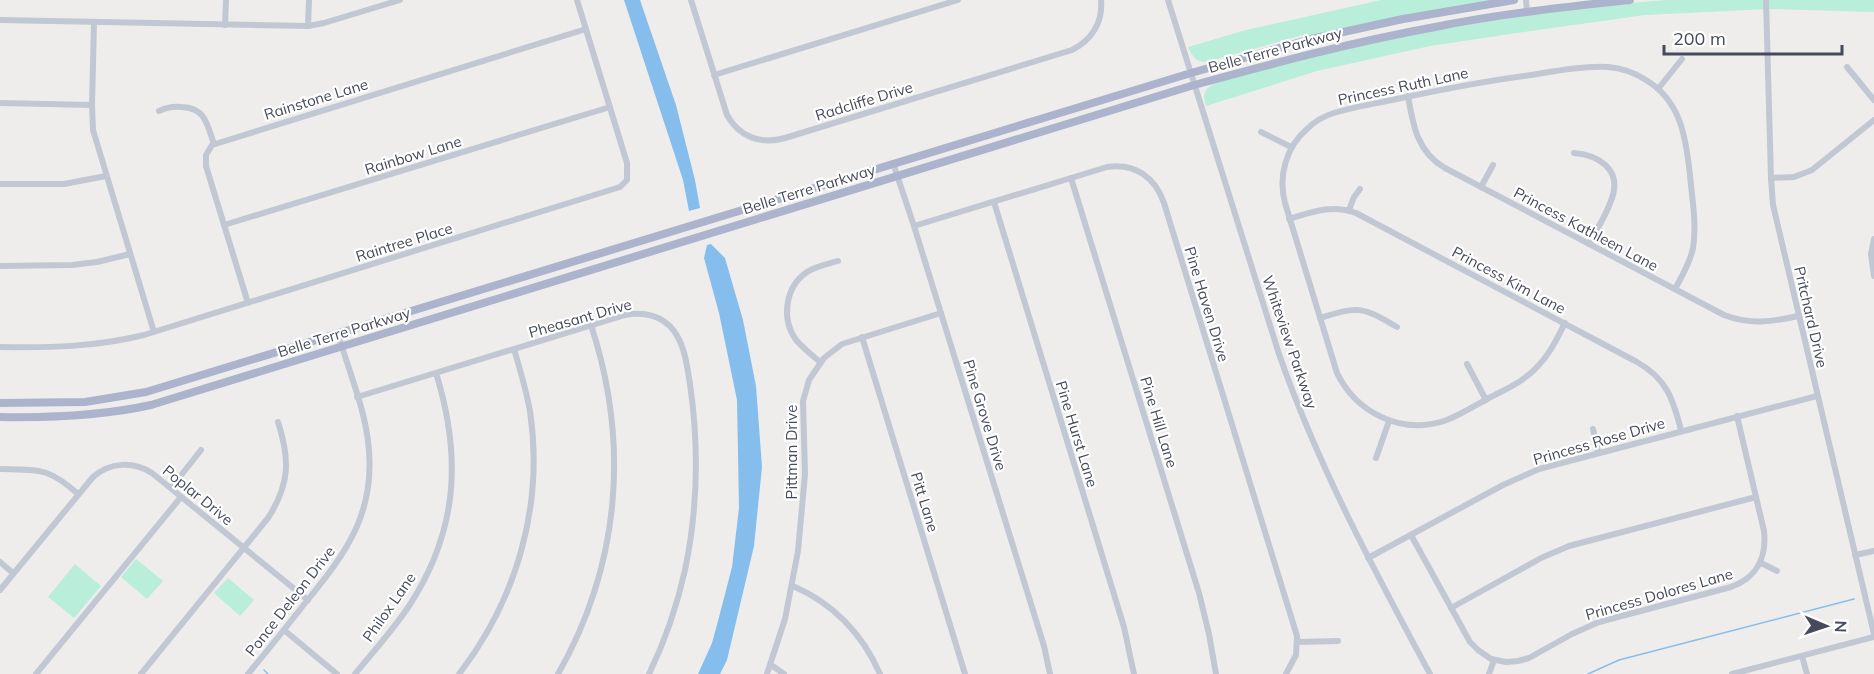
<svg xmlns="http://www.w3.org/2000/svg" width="1874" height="674" viewBox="0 0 1874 674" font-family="Mulish,sans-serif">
<rect width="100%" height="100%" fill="#efedec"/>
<g fill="#b9eeda">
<path d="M1381,0H1493L1305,38L1303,35L1206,62C1195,62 1192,55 1188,47L1246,30Z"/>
<path d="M1666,0H1874V12L1769,9L1645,15L1510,34L1430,46L1317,71L1206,106C1200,88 1210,85 1225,80C1267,69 1310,56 1353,47C1456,24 1561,8 1666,0Z"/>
<polygon points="136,559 163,581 147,599 121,577"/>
<polygon points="75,564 101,586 74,618 48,597"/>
<polygon points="228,578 254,600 240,616 214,593"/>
</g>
<g fill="#85beec">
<polygon points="624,0 640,0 676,105 695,180 700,208 689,211 683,180"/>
<polygon points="711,244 725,258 743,320 756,386 762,467 754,546 727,660 720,674 698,674 712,643 718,621 732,567 739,508 737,400 719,313 704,258 707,245"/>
</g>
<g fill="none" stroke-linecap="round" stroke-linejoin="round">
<g stroke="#85beec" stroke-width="1.5">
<polyline points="264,670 268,674"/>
<polyline points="1588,674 1619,660 1854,599"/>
</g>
<g stroke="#c2c7d4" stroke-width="6">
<path d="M691,0L727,115C739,137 761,145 785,138L1072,50C1092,40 1103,22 1101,0"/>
<path d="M1168,0L1279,354C1318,466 1374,570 1430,674"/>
<polyline points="1526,0 1527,12"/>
<polyline points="1766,0 1771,178 1773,205 1874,634"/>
<polyline points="0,20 308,26 324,23 400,0"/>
<polyline points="94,22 92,105 93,130 154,332"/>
<polyline points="225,25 226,0"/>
<polyline points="308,26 309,0"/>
<polyline points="1847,67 1874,100"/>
<polyline points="714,75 958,0"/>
<polyline points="1658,89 1682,59"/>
<path d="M1408,96C1413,125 1417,152 1445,168L1724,315C1750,325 1772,322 1798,316"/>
<polyline points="0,103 92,105"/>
<path d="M159,111C167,107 174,106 182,107C206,108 207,125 214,144"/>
<polyline points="1261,132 1291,147"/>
<path d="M1574,153C1598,155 1622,169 1612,198C1607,214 1597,229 1589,244"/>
<polyline points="893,163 914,226 1044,646 1050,674"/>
<polyline points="1071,178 1199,593 1209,634 1216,674"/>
<polyline points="1771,178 1794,177 1812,170 1874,120"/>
<polyline points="0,184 64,184 106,176"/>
<polyline points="1481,187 1493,165"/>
<polyline points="994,202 1124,627 1134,674"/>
<polyline points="1349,210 1354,197 1360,189"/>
<path d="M1289,219C1312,212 1332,204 1356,213L1637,362C1667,379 1673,399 1681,430"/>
<polyline points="224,225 610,107"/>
<path d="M914,226L1107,167C1135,163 1155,177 1164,203L1297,636L1296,655L1286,674"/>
<polyline points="1874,239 1871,254 1874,276"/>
<polyline points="0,266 72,265 97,262 130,254"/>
<polyline points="248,303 206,166 206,155 212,145 586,29"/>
<path d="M1320,318C1359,306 1361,306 1397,327"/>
<path d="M1565,323C1557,338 1550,354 1538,366C1525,381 1506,389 1489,398C1474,406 1459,416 1444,421C1400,435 1356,412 1337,373L1285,203C1278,176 1286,147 1307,129C1315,121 1324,116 1334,113C1353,107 1373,104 1392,100C1438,90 1484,81 1531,75C1556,71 1582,66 1608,67C1621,68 1635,73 1646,80C1681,101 1686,138 1690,175C1692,199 1697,224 1693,248C1690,263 1682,276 1675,289"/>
<polyline points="862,337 965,674"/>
<path d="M0,347C50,348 94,347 144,335L620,187L627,180V163L577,0"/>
<path d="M820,362C812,355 803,348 796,340C781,319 785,287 807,272C817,266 828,264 838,261"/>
<polyline points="1467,364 1486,400"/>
<path d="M357,397L625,315C644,311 663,316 674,331C685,346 687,366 690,384C699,446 698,508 685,570C677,606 665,641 649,674"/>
<polyline points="1593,429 1598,452"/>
<polyline points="1376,458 1389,421"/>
<path d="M0,469C39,470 48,467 78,494"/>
<polyline points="171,488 201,450"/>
<path d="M1411,535L1470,642L1478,650L1491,659L1506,662L1518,661L1529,658L1572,634L1599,622L1731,587C1756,578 1767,558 1764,531L1737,416"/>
<polyline points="1855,555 1874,551"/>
<polyline points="1368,558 1503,485 1539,469 1817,396"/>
<polyline points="0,562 13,573"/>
<polyline points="1761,563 1777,571"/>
<path d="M793,586C834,604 862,633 880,674"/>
<path d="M0,590L93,477C110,462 133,461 152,473L308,600"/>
<polyline points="1451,608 1541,558 1569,546 1756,497"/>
<polyline points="284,630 337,674"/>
<polyline points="1298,642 1338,641"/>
<polyline points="1802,656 1807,674"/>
<polyline points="771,665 784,674"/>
<polyline points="36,674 181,497"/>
<path d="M141,674L268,518C290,484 290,459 278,422"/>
<path d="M248,674C268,650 287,626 306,602C348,551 377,510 368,441C364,407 348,368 338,334"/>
<path d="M355,674C373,652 393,630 409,606C458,531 462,457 436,373"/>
<path d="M459,674C517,599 544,505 530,411C526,390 520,369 514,349"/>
<path d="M558,674C620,565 630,444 591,325"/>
<polyline points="767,674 785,619 798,551 805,474 803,401 809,380 824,358 842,344 941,313"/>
<polyline points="1489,674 1494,660"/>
<polyline points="1732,674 1874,637"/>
</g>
<g stroke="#abb4cc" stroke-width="8">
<polyline points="0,403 85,402 146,392 1191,73 1311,39 1403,19 1514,0"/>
<path d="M0,417C52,418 101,416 151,405L1194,85C1274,63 1353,42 1435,27C1499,14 1565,7 1630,0"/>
</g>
</g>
<g text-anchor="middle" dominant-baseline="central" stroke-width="4.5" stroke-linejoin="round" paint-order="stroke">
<g font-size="15" fill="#454b5a" stroke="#fff">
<text transform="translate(1275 50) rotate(-15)">Belle Terre Parkway</text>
<text transform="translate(1403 86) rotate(-12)">Princess Ruth Lane</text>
<text transform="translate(316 99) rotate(-17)">Rainstone Lane</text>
<text transform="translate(864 101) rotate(-17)">Radcliffe Drive</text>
<text transform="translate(413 155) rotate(-17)">Rainbow Lane</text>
<text transform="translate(809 189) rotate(-17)">Belle Terre Parkway</text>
<text transform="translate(1586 229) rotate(28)">Princess Kathleen Lane</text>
<text transform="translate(404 242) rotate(-17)">Raintree Place</text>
<text transform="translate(1509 280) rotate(28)">Princess Kim Lane</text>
<text transform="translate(1207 304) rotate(73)">Pine Haven Drive</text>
<text transform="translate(1811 317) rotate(77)">Pritchard Drive</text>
<text transform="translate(580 318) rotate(-16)">Pheasant Drive</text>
<text transform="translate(344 332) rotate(-17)">Belle Terre Parkway</text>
<text transform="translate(1290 342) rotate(71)">Whiteview Parkway</text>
<text transform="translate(985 415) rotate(73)">Pine Grove Drive</text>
<text transform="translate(1159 422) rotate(73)">Pine Hill Lane</text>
<text transform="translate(1077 434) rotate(73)">Pine Hurst Lane</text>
<text transform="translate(1599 441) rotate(-16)">Princess Rose Drive</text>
<text transform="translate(791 452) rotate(-90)">Pittman Drive</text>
<text transform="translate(198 495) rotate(39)">Poplar Drive</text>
<text transform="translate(925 502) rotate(73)">Pitt Lane</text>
<text transform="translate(1659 594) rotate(-16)">Princess Dolores Lane</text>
<text transform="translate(290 601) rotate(-52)">Ponce Deleon Drive</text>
<text transform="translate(389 607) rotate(-55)">Philox Lane</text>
</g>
</g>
<g transform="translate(1826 626) rotate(92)" stroke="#ffffff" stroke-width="4.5" paint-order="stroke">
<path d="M0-4.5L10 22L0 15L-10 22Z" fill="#454b5a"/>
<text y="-9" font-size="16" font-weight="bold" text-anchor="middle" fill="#454b5a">N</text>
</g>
<path d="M1664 45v9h178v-9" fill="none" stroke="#454b5a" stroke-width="3"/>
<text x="1673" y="45" font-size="18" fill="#454b5a" stroke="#ffffff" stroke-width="4.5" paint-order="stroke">200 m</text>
</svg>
